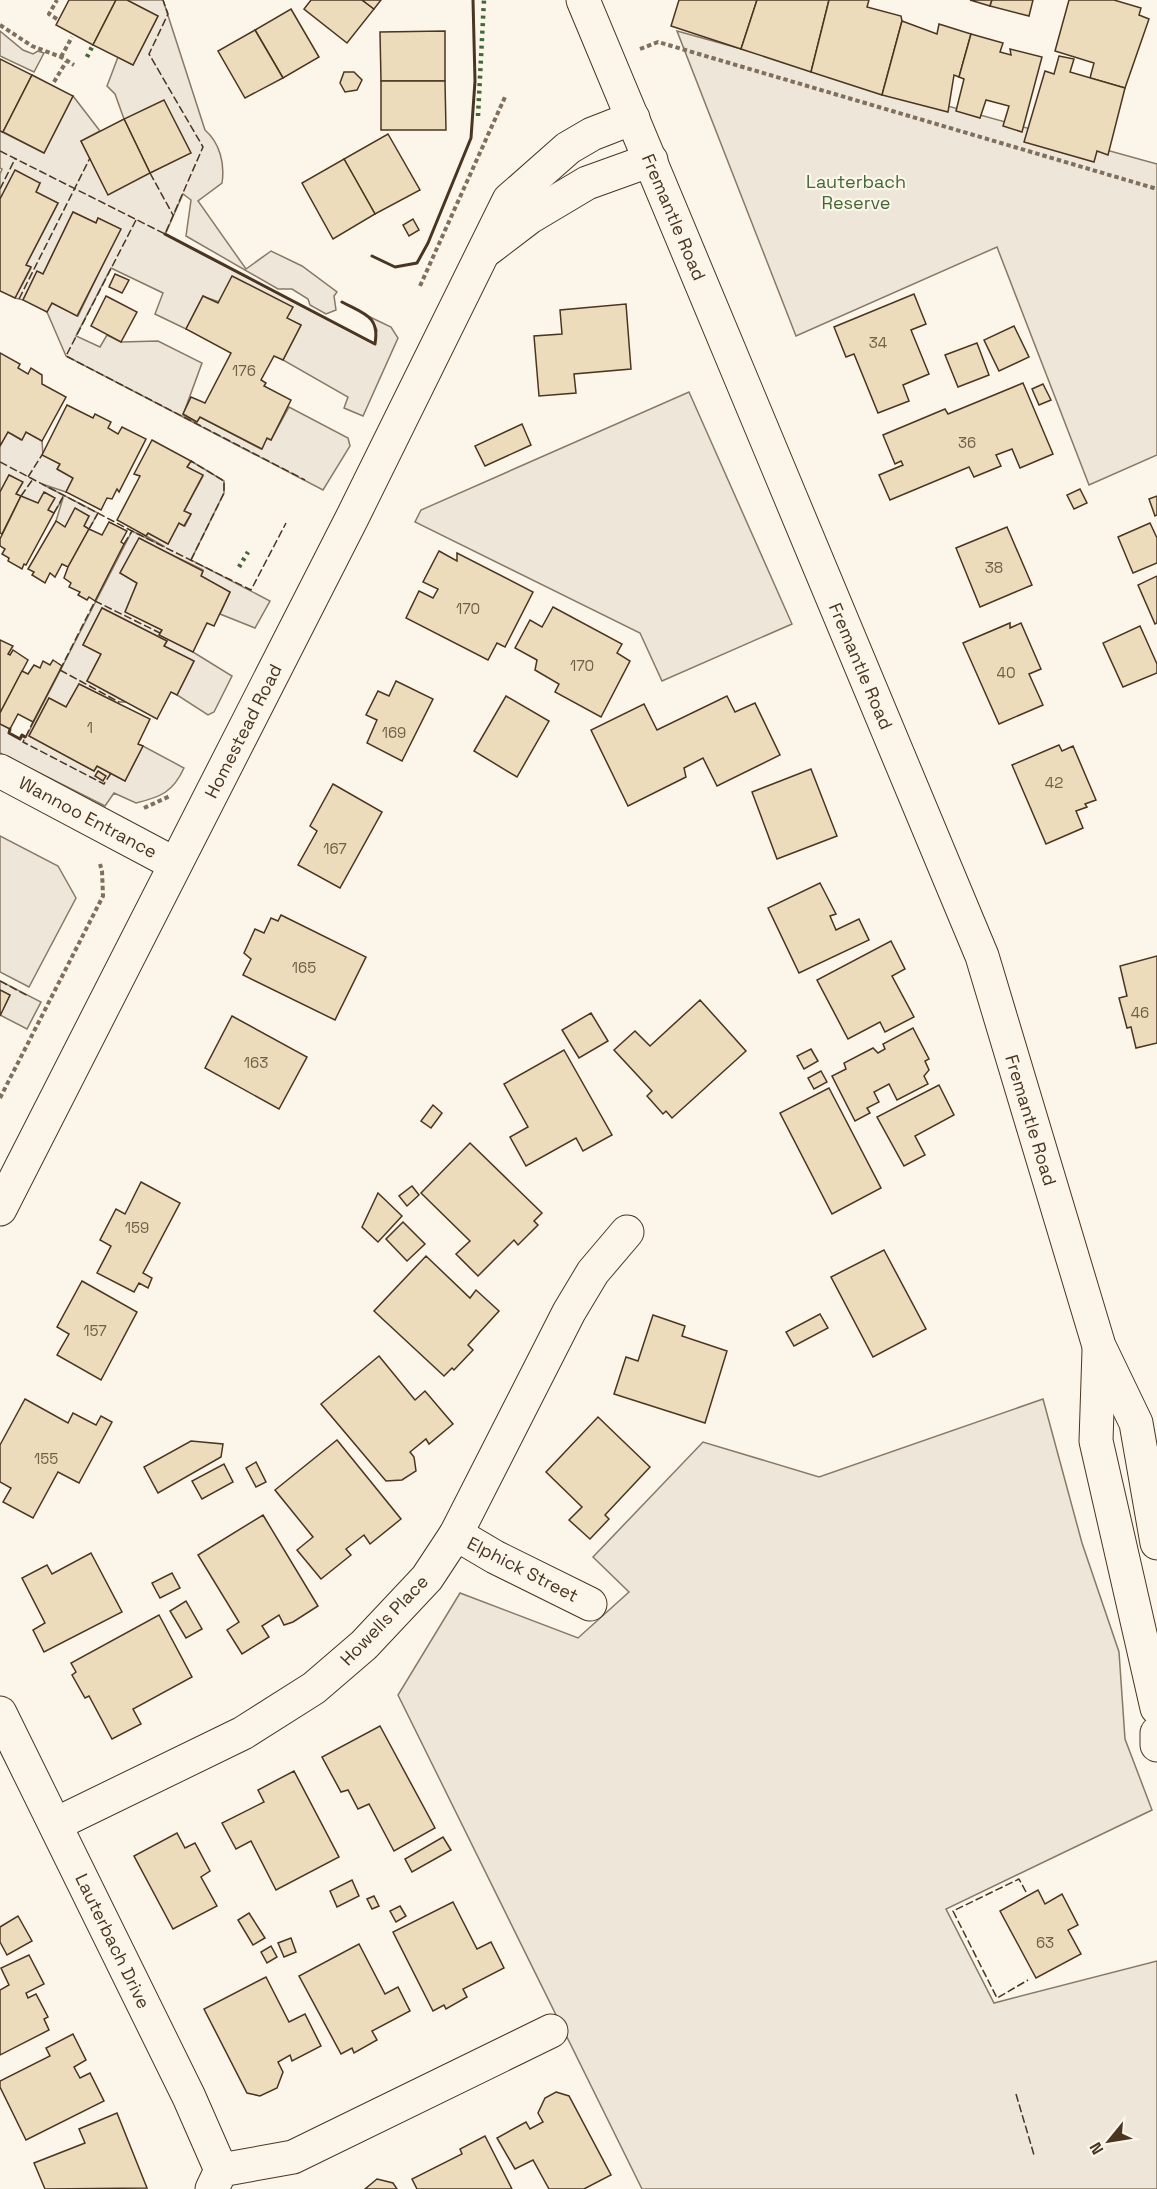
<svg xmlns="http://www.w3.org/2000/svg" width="1157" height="2189" viewBox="0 0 1157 2189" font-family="'Space Grotesk',sans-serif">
<rect width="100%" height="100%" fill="#fbf6e9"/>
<g fill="#ede6d9" stroke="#887966" stroke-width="1.5">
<path d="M127,0H163L205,130C220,143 225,164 222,183L198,201L246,269L271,251L302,266L337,292L334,296L336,310L326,314L310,305L308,299L292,289H278L186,236L191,200L183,194L165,235L374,344L377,330L370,317L391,327L398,338L363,416L344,408L348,397L283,360L301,325C270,309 234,310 203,296L186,329L155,314L163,293L111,268L76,336L100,347L107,335L121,342L158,341L202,363L183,415L196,422L200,417L261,449L267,438L271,440L289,407L348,438L350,446L323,490L66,356L47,312L52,303L78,316L120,229L98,218L96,223L73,212L43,274L37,272L23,300L15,298L31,268L26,265L58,203L36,192L40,183L0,199V174L2,169L0,168V131L44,153L73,96L100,131L81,141L108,194L190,153L124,119L115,94L107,86L118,57L133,65L158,16Z"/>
<polygon points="0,31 23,50 33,54 38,51 44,53 34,72 0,56"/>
<polygon points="677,31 1157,164 1157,455 1089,485 997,247 796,336"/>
<polygon points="689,392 792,624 662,681 640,633 415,522 421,510"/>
<polygon points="8,432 21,440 26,432 42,441 43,455 60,464 58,470 73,478 66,492 42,484 98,513 89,529 84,526 89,516 75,509 65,527 56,521 63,498 54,513 16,494 22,482 9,475 0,492 0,446"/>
<path d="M191,461L224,481V493L191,560L270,601L255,628L220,614L230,592L201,576L203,570L139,539L120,573L137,583L126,612L162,630L160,635L193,652L232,676L214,712L208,715L177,695L194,661L164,646L167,641L102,608L83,645L101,654L87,681L126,702H119L118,704L79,684L66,707L49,698L29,736L94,771L97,766L125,781L143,746L184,768C173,792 161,797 136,803L114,793L105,806L0,753V724L10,729L9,733L20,739L22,735L26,737L132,531L165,547L146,536L148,533L168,544L179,523L185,526L191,514L184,511L203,476L187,467Z"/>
<polygon points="0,836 58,866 76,898 29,987 0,972"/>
<polygon points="0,981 41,1002 27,1029 0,1015 10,995 0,990"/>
<polygon points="1043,1399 1082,1543 1119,1652 1125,1739 1152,1810 946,1909 994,2003 1157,1961 1157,2189 642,2189 398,1695 460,1593 578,1638 629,1592 593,1557 703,1442 819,1477"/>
</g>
<g fill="#ecdcbc" stroke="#4a3520" stroke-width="1.5">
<polygon points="69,0 116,0 93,45 56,25"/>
<polygon points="116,0 127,0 158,16 133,65 93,45"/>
<polygon points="311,0 362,0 374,9 347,43 304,9"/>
<polygon points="362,0 381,0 374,9"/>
<polygon points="679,0 757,0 741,49 671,26"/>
<polygon points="757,0 829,0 811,72 741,49"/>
<polygon points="829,0 869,0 867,7 901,16 902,21 882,95 811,72"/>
<polygon points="970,0 992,0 990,6"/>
<polygon points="992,0 1033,0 1029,16 990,6"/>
<polygon points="1069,0 1114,0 1141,8 1139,15 1149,19 1125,88 1090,78 1094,63 1055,51"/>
<polygon points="291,9 319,57 283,78 255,30"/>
<polygon points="902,21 937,34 939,24 971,34 959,77 954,75 948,112 882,95"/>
<polygon points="255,30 283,78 245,98 218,51"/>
<polygon points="445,31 445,81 381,81 380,32"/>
<polygon points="971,34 1003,43 1000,52 1011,55 1010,49 1042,57 1022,132 1003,126 1009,106 986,100 980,118 956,111 964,79 959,77"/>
<polygon points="1059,56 1074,59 1070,72 1125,88 1108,155 1097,151 1094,162 1024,142 1045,71 1054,74"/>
<polygon points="0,59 32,75 3,132 0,131"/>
<polygon points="344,72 354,72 362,80 357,90 345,92 340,83"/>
<polygon points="32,75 73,96 44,153 3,132"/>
<polygon points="381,81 445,81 446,130 381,130"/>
<polygon points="164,100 191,153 150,173 124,119"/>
<polygon points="124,119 150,173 108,195 81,141"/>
<polygon points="388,134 420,190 375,214 344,159"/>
<polygon points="344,159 375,214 333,239 302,183"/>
<polygon points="15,170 40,183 36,192 58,203 26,265 31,267 15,298 0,291 0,199"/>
<polygon points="73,212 96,223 98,218 121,229 77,316 52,303 47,312 23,300 37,271 43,274"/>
<polygon points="413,219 419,230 409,236 403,225"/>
<polygon points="115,274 129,280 122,293 109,287"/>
<polygon points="232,276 293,307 287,318 301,325 283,360 274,356 261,380 266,383 264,386 291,400 271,440 267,438 262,449 200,417 197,422 183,414 191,397 205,403 231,353 186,329 203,296 218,303"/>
<polygon points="914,294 926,324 911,330 929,374 903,385 909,401 878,413 854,354 846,357 834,327"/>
<polygon points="106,296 137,312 121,342 91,326"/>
<polygon points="626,304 631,369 574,374 576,393 539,396 534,336 562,334 560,310"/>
<polygon points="1014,326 1029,357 999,371 984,340"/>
<polygon points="977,343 989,375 958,387 945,355"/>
<polygon points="0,353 20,364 18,368 28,374 31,368 42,375 42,384 66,397 42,441 26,432 22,440 8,432 0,446"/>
<polygon points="1023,383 1053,454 1020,468 1012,449 996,455 1001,466 974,477 969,467 890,500 879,475 903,465 901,461 895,464 883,435 945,409 948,414"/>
<polygon points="1043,384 1051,400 1039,405 1032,389"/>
<polygon points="67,405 93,418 95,414 111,422 108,428 118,434 122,427 146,439 119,492 117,489 112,499 107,498 101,510 66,492 73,478 57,469 60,464 42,455"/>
<polygon points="522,424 531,445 485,466 475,446"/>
<polygon points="152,440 191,461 187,467 203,475 184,511 191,514 184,526 179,523 168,544 148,533 146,536 117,520 140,476 134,474"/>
<polygon points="9,475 23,482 16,494 21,496 2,534 0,533 0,492"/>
<polygon points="1080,489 1087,503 1074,509 1067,495"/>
<polygon points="44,492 55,498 48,510 54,513 26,565 24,564 22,569 8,561 9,558 2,554 5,549 0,546 0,539 21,496 38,503"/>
<polygon points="1157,496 1157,515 1155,516 1149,499"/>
<polygon points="75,508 89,516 84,526 89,529 68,567 62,564 55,577 50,573 45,583 32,575 34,572 28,569 56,521 65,527"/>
<polygon points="109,522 127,531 121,542 124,544 95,601 89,597 87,600 78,595 80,592 69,587 71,583 64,578 68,567 89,529 102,535"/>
<polygon points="1150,523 1157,538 1157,563 1133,573 1118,537"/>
<polygon points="1007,527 1032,585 980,607 956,548"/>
<polygon points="139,538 203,571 201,576 230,592 214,626 207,623 193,652 159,635 162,630 125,612 137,583 120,573"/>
<polygon points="439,551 457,561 457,553 533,592 505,647 497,643 488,660 406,618 419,591 433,598 438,589 423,582"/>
<polygon points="1157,576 1157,623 1155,624 1138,585"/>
<polygon points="553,607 622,644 617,653 630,661 601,717 555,692 559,684 535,670 537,660 515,648 530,620 542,627"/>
<polygon points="102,608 167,641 164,646 194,661 177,695 171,692 157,719 87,681 101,654 83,645"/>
<polygon points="1010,623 1010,628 1021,623 1041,669 1029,674 1043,705 999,724 963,643"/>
<polygon points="1140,626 1157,664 1157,673 1123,687 1103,643"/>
<polygon points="0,640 13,646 8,654 10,655 13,650 28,660 0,713"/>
<polygon points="53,660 62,666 33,722 18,714 10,729 0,724 0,713 22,671 28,674 34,665 40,668 43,661 50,665"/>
<polygon points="396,681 433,699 402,761 367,743 377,720 366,715 378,691 389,696"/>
<polygon points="79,684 150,719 138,744 143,746 125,781 97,766 94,771 29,736 49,698 66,707"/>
<polygon points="506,696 549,721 517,777 474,751"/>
<polygon points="727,696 735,712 755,703 780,755 717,786 703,758 684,768 686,777 628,806 591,730 644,704 657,730"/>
<polygon points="1059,745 1062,751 1073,746 1096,800 1085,804 1087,807 1076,811 1083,828 1046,844 1012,765"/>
<polygon points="811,769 837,836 777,859 752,792"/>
<polygon points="98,771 106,776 103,781 95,776"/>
<polygon points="333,784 382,812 340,888 298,865 317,831 310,826"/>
<polygon points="820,883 836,914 830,916 836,930 859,919 869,940 799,973 768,908"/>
<polygon points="281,915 366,957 335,1020 243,975 251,959 244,953 255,929 264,933 271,918 278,921"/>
<polygon points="891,941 905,969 892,976 914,1017 885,1032 880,1022 848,1039 817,980"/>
<polygon points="1157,956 1157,1043 1136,1048 1131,1027 1127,1028 1119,998 1127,996 1120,966"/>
<polygon points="0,990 10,995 0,1016"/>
<polygon points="700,1000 746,1051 672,1118 666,1111 663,1114 647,1096 652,1091 614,1050 635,1031 650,1046"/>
<polygon points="591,1013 608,1041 579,1058 562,1030"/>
<polygon points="232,1016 307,1057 279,1109 205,1068"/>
<polygon points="913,1028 929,1059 925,1061 929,1070 924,1076 928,1084 897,1100 889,1084 874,1092 879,1102 867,1108 870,1113 855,1121 832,1076 846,1069 844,1063 873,1048 878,1053 885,1049 883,1044"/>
<polygon points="811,1049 818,1061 804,1069 797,1056"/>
<polygon points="564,1050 612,1135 583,1151 576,1138 526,1166 510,1137 528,1127 504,1084"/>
<polygon points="821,1071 827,1082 814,1089 808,1078"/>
<polygon points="939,1085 954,1115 915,1136 925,1155 904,1166 877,1117"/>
<polygon points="829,1088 881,1188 832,1214 780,1113"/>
<polygon points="433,1105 442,1113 431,1128 421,1121"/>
<polygon points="470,1143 542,1213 534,1221 538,1225 518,1245 514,1240 478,1276 456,1254 470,1241 421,1193"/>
<polygon points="141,1182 180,1203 143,1273 152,1278 148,1288 139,1283 134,1292 97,1273 111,1246 100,1240 116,1209 125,1214"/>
<polygon points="412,1186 419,1195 407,1206 399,1196"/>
<polygon points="378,1193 402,1216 378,1242 362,1227"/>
<polygon points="403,1222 425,1244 407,1261 386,1239"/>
<polygon points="884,1250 926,1329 873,1357 831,1277"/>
<polygon points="426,1256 470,1298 476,1290 499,1311 468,1345 473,1350 454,1370 452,1368 444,1376 374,1311"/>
<polygon points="82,1281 137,1312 101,1380 57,1355 69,1334 57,1327"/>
<polygon points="820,1314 828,1328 794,1346 786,1332"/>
<polygon points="653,1315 685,1326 682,1336 727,1351 705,1423 614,1394 626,1357 638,1361"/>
<polygon points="379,1356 415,1400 425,1391 453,1424 429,1444 426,1439 410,1452 414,1457 416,1471 402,1480 386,1481 321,1404"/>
<polygon points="25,1399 68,1423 73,1413 96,1425 101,1416 112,1422 79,1483 58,1472 33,1518 3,1502 11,1488 0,1482 0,1445"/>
<polygon points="598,1417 650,1467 605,1515 609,1519 590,1539 569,1520 582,1507 546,1472"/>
<polygon points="337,1440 401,1519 370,1544 364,1535 346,1549 351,1555 321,1579 297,1550 313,1537 275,1490"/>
<polygon points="191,1441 223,1444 221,1457 158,1493 144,1467"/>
<polygon points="256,1462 266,1482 256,1487 246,1468"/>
<polygon points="224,1464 233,1482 202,1499 192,1481"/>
<polygon points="263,1515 318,1606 293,1622 284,1625 279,1615 262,1626 269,1637 242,1654 227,1630 239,1622 198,1555"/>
<polygon points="91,1553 122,1612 44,1652 33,1630 45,1623 22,1578 47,1565 52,1574"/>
<polygon points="172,1573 180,1588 160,1598 152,1583"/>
<polygon points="186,1601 202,1629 186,1638 170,1611"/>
<polygon points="159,1615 192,1677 133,1709 141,1724 112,1739 89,1696 85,1698 72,1675 76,1672 71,1663"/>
<polygon points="380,1726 435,1828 394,1851 369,1804 358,1809 348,1790 341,1792 322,1757"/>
<polygon points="294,1771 339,1857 276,1890 251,1841 236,1849 222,1823 264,1802 258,1790"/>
<polygon points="177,1833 185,1848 195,1843 210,1871 201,1877 217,1906 173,1929 134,1856"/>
<polygon points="443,1837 451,1850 412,1872 405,1859"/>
<polygon points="352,1880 359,1896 337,1907 330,1891"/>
<polygon points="1038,1890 1045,1904 1062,1894 1078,1925 1068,1930 1081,1954 1036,1978 1000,1911"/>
<polygon points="374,1896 379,1906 372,1909 367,1899"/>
<polygon points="453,1902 477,1949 491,1942 504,1968 463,1989 467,1997 446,2009 444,2005 433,2011 393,1932"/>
<polygon points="400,1906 406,1916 396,1922 390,1911"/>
<polygon points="249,1913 265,1938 253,1945 238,1920"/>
<polygon points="18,1916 32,1941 7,1955 0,1942 0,1927"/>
<polygon points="291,1938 296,1952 284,1957 278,1943"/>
<polygon points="359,1944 385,1994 398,1987 410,2011 372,2031 377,2040 354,2053 352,2048 341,2054 299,1976"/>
<polygon points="271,1946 277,1957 267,1963 261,1952"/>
<polygon points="29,1955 44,1984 26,1993 28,1998 36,1994 48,2017 44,2019 49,2030 0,2055 0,1990 9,1985 1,1968"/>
<polygon points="266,1977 289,2022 305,2014 321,2046 292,2061 290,2055 278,2062 283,2072 277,2088 260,2096 247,2093 204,2009"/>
<polygon points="73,2034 86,2060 74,2067 80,2078 90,2073 104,2101 26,2140 0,2087 0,2081 50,2056 46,2048"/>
<polygon points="556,2092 569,2096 611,2175 584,2189 549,2189 533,2160 515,2169 497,2138 526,2122 530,2129 543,2122 538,2113 545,2098"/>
<polygon points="117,2113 147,2188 45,2189 34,2163 85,2143 79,2129"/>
<polygon points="485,2136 512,2189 417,2189 412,2179 462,2154 460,2149"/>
<polygon points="377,2179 393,2183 397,2189 365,2189"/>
</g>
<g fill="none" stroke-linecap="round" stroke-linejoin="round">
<defs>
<g id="minor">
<polyline points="488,249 530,217 587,183 651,160"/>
<polyline points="0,771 175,864"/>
<polyline points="0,1209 352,518 509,200 568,148 592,134 633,118"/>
<polyline points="456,1534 495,1557 590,1604"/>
<polyline points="0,1713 189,2097 221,2170"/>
<polyline points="56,1824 243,1733 314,1688 364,1645 427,1578 456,1534 569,1312 593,1272 627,1232"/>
<polyline points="212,2189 221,2170 293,2157 551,2031"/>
</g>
<g id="major">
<polyline points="583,0 982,956 1099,1346 1136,1423 1157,1543"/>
<polyline points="1099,1350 1096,1441 1157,1708"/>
<polyline points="1157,1733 1157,1745"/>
</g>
</defs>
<use href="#minor" stroke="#4a3520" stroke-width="35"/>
<use href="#major" stroke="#4a3520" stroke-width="35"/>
<g stroke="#7f6f5c" stroke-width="4" stroke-dasharray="4.5 3" stroke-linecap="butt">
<polyline points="57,19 49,14 57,0"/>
<polyline points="0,25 32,46 61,57 74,65"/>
<polyline points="640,49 658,42 1157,189"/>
<polyline points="61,57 72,37"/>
<polyline points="54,82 66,62"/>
<polyline points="420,286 505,97"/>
<polyline points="144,808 170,796"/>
<polyline points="0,1098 103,896 102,871 100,864"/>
</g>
<use href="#minor" stroke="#fbf6e9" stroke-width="33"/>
<use href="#major" stroke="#fbf6e9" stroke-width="33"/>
<g stroke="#436837" stroke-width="4.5" stroke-dasharray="3 4.5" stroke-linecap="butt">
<polyline points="87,57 93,45"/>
<polyline points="478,116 484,0"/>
<polyline points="239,567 248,552"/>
</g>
<g stroke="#4a3520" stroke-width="1.5" stroke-dasharray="8 3" stroke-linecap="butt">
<polyline points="0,151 165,234 203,147 149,54 168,14 163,0"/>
<polyline points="150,173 173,215"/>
<polyline points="0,189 15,159"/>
<polyline points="136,220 66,356 305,480"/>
<polyline points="19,299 90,158"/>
<polyline points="0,462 132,531 251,590 286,523"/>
<polyline points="28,477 42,455"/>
<polyline points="21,496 33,479"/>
<polyline points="54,513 64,495"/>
<polyline points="89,529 98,513"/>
<polyline points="124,544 132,531"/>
<polyline points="191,560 224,493 224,481 191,461"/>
<polyline points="60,670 95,601 160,633"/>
<polyline points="60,670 119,702"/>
<polyline points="34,720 23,742 104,784 111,773"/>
<polyline points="0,981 28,996"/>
<polyline points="1026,1892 1019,1879 953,1911 997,1998 1028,1980"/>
<polyline points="1016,2094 1034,2155"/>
</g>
<g stroke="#4a3520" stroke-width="3">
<path d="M165,234L375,344C380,316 364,314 342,302"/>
<polyline points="372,256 395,267 417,263 428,243 471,138 475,81 473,0"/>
<polyline points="10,729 9,733 20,739 22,735 25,737"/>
</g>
</g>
<g text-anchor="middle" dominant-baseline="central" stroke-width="4.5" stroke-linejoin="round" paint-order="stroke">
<g font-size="15" fill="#725f47">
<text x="878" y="342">34</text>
<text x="244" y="370">176</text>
<text x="967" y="442">36</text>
<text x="994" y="567">38</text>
<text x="468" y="608">170</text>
<text x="582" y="665">170</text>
<text x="1006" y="672">40</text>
<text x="90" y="727">1</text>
<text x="394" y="732">169</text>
<text x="1054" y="782">42</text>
<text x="335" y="848">167</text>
<text x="304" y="967">165</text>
<text x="1140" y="1012">46</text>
<text x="256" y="1062">163</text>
<text x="137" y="1227">159</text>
<text x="95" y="1330">157</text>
<text x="46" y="1458">155</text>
<text x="1045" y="1942">63</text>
</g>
<g font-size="18" fill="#436837" stroke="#fbf6e9">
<text x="856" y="181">Lauterbach<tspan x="856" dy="21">Reserve</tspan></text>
</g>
<g font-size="18" fill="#4a3520" stroke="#fbf6e9">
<text transform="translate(674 217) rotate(67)">Fremantle Road</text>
<text transform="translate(861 666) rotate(67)">Fremantle Road</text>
<text transform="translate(243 731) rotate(-63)">Homestead Road</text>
<text transform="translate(88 817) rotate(28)">Wannoo Entrance</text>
<text transform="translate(1031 1120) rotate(73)">Fremantle Road</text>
<text transform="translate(523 1569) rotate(27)">Elphick Street</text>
<text transform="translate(384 1620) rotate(-46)">Howells Place</text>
<text transform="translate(113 1941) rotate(64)">Lauterbach Drive</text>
</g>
</g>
<g transform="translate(1109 2141) rotate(240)" stroke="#fbf6e9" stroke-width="4.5" paint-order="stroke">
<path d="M0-4.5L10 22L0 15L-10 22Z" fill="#4a3520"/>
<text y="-9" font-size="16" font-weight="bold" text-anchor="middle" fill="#4a3520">N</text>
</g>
</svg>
